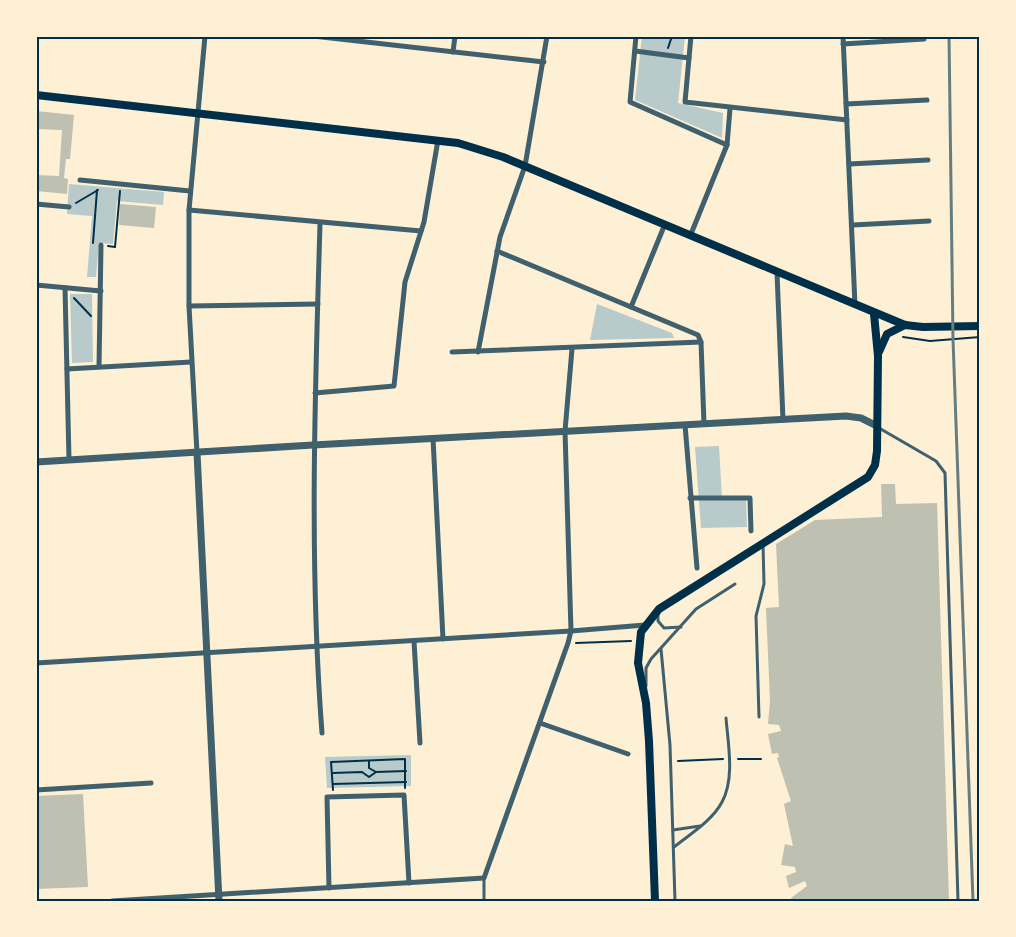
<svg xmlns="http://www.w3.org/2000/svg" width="1016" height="937" viewBox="0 0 1016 937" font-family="Jost,sans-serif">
<rect width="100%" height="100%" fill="#fdf0d5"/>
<g fill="#b9caca">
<polygon points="642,36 685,36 678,103 723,113 722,138 635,100"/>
<polygon points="69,184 164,192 163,205 117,201 113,244 99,243 96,277 87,277 92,216 67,214"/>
<polygon points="70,294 92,294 93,362 72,363"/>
<polygon points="597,304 672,333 674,338 590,340"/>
<polygon points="719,446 722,498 746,498 747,527 701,528 695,447"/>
<polygon points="411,755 411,786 327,788 325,757"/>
</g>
<g fill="#bec0b2">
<polygon points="36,111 74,115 70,159 66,159 64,178 68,179 67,194 36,191 36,175 59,176 62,130 36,129"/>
<polygon points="120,204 156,207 154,228 119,225"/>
<polygon points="881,484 895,484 896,504 937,503 949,901 793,901 791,898 807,886 805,881 789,888 786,876 796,872 795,867 781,865 785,844 793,846 784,804 791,801 777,758 779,757 778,753 772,754 768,734 781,731 779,725 768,724 770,701 766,608 779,607 776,544 815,520 882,517"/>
<polygon points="83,794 88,887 36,889 36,796"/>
</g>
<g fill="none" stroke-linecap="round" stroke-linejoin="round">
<g stroke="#003049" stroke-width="2">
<polyline points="668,48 672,36"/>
<polyline points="76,203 98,190"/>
<polyline points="93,243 97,190"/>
<polyline points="108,246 115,247 120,191"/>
<polyline points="74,298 91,316"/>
<polyline points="903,337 930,341 980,337"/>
<polyline points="576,643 631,641"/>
<polyline points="738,759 761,759"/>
<polyline points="369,761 369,768 376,772"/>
<polyline points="678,761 723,759"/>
<polyline points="333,773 362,772 369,777 376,772 406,771"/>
<polyline points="333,784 406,782"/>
<polyline points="333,790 331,762 405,759 405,788"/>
</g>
<g stroke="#3f606c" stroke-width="3">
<polyline points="879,428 936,461 945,473 958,901"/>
<polyline points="658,615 658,621 664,628 681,627"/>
<polyline points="661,649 670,745 675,901"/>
<polyline points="646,686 646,668 651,659 696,609 735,584"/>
<polyline points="759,717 756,616 764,584 763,544"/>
<polyline points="673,830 700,826"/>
<path d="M674,847C690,834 712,821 722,802C735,778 728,744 726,718"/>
<polyline points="484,901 484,878"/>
</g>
<g stroke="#3f606c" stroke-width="5">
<polyline points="313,36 544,62"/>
<polyline points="636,36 630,102 727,145"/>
<polyline points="691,36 685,102 847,120"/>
<polyline points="843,36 855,305"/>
<polyline points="843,44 924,39"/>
<polyline points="635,51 689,58"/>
<polyline points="453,52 455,36"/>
<polyline points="846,104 927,100"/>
<polyline points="849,164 928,160"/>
<polyline points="80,180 190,191"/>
<polyline points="36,204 69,207"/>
<polyline points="189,210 421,231"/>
<path d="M320,224C315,393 309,563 322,733"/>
<polyline points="853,225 929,221"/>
<polyline points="691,234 727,145 730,109"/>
<polyline points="497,251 698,335 701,342 704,424"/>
<polyline points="777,273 783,420"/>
<polyline points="36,285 101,291"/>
<polyline points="65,288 69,460"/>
<polyline points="189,306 318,304"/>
<polyline points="631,307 665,224"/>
<polyline points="452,352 701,342"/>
<polyline points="478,352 500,237 525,166 547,36"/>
<polyline points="99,367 101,245"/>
<polyline points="67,369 191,362"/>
<polyline points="315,393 394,386 405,282 424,222 438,140"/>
<polyline points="685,425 697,568"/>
<polyline points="433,438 443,639"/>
<polyline points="197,453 189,306 189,210 205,36"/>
<polyline points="690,498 750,498 751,531"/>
<polyline points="414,641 420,743"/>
<polyline points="36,663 571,631 645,625"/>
<polyline points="540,723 628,754"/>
<polyline points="36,790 151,783"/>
<polyline points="329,888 327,797 404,795 409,883"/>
<polyline points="112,901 484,878 568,643 571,631 565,431 572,349"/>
</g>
<g stroke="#3f606c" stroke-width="7">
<polyline points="197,453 219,901"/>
<polyline points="36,462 313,445 846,416 861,418 877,426"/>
</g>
<g stroke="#003049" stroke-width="8">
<polyline points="36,95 458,143 503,157 905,325 923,327 980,326"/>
<polyline points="879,352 887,334 905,325"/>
<polyline points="655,901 649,741 646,703 638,663 641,632 659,609 868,477 875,465 877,451 878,356 874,314"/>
</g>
<polyline stroke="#657d81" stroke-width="3" points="949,36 953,339 973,901"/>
</g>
<rect width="1016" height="937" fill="none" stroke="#fdf0d5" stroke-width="75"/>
<rect x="38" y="38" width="940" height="862" fill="none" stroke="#003049" stroke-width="2"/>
</svg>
